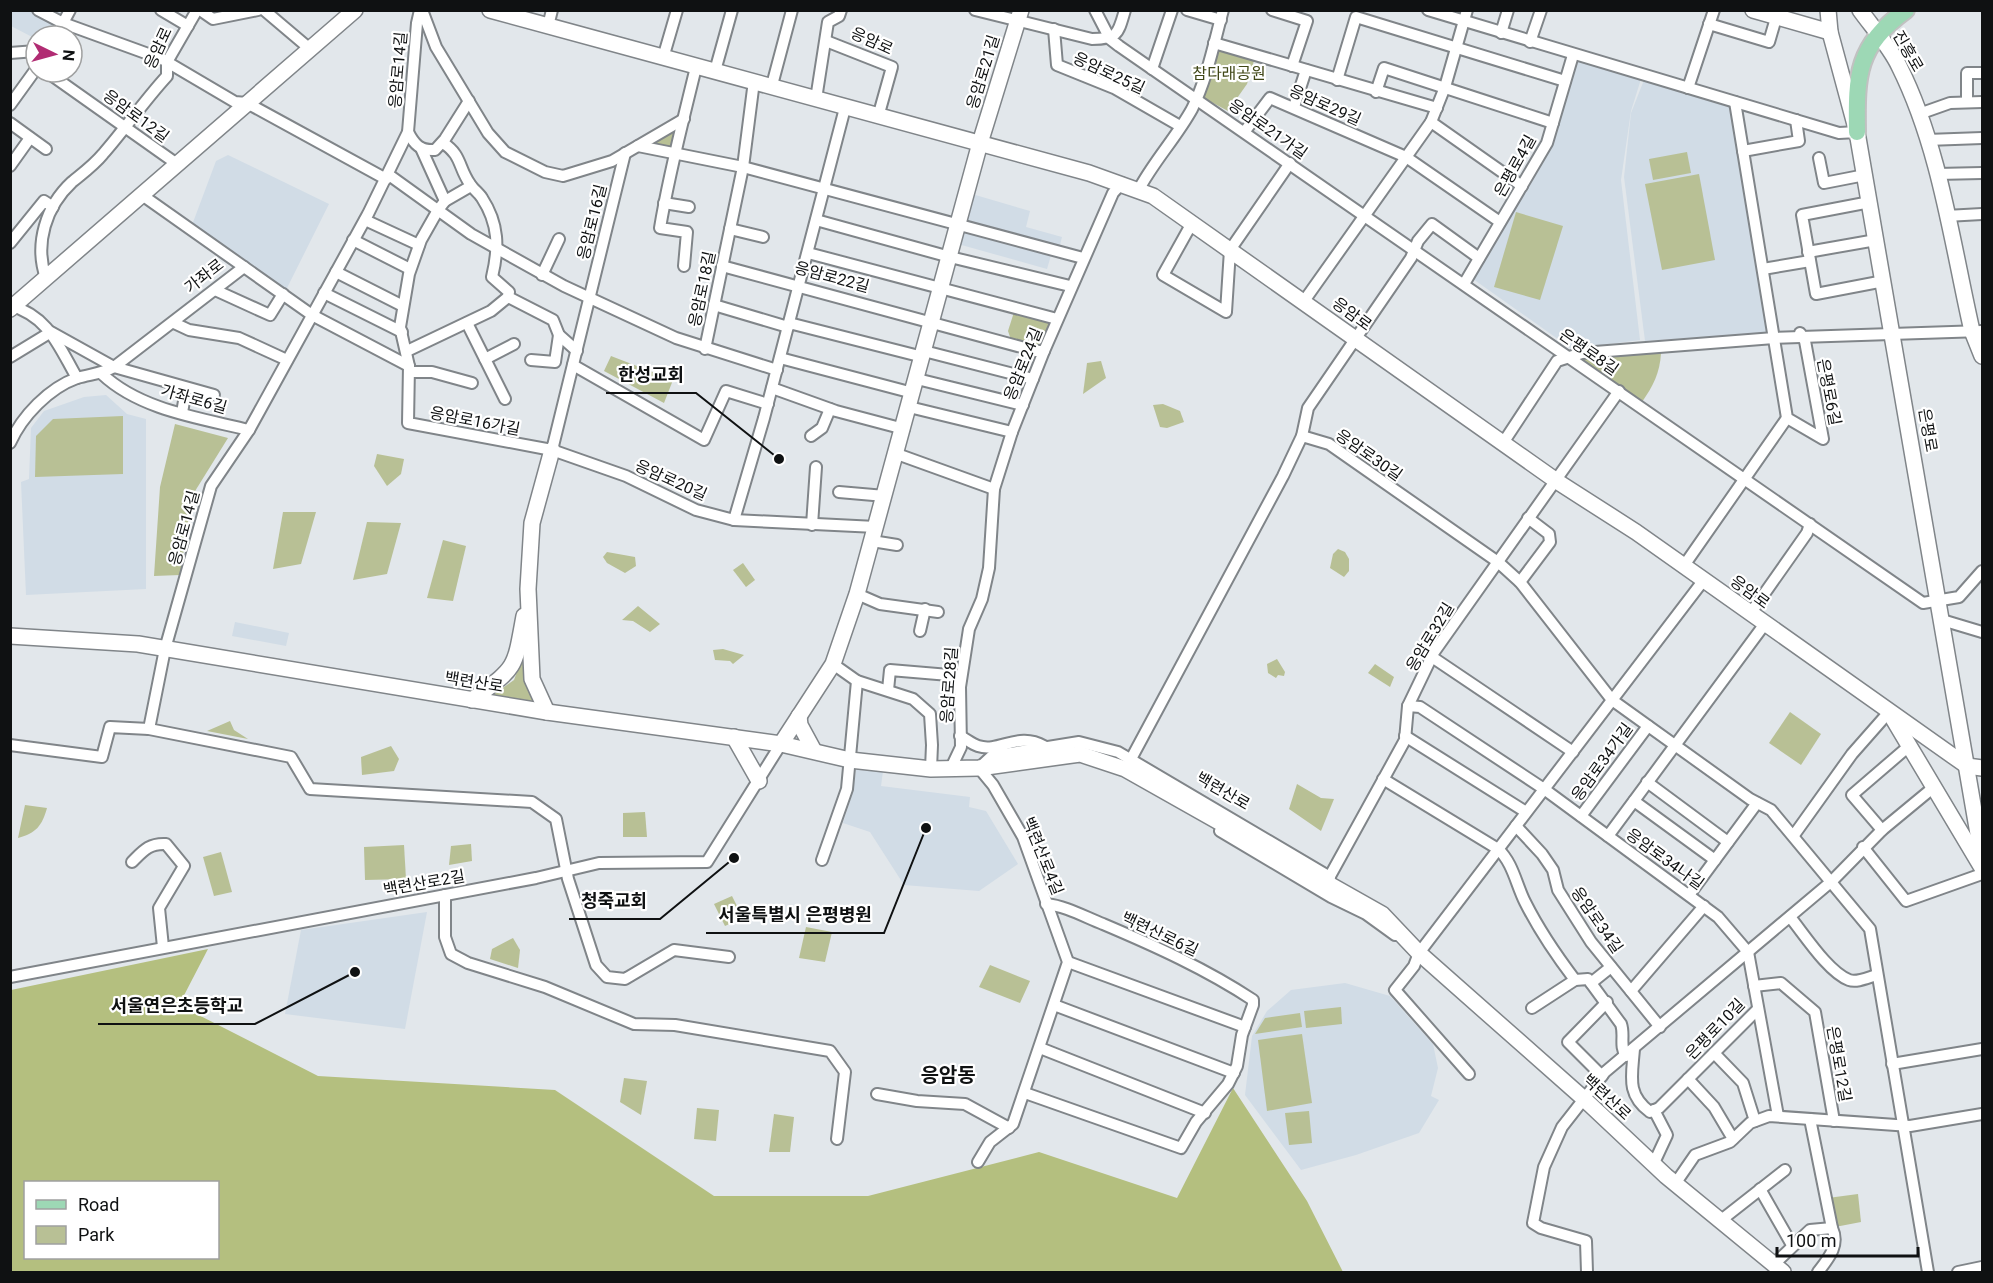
<svg xmlns="http://www.w3.org/2000/svg" width="1993" height="1283" viewBox="0 0 1993 1283" font-family="Roboto,'Noto Sans KR',sans-serif">
<rect width="100%" height="100%" fill="#e2e7eb"/>
<g fill="#d1dce6">
<polygon points="10,11 61,11 49,36 36,36 36,39 11,26"/>
<polygon points="1577,59 1641,79 1631,111 1621,180 1640,340 1572,349 1473,279 1549,149"/>
<polygon points="1644,80 1733,105 1769,333 1645,341 1624,177 1631,113"/>
<polygon points="228,155 329,204 286,290 192,225 216,161"/>
<polygon points="972,194 1030,211 1026,227 1062,237 1058,253 1052,252 1047,269 958,244"/>
<polygon points="106,395 127,414 146,419 146,589 26,595 21,482 29,479 31,428 44,411 84,397"/>
<polygon points="235,622 289,633 286,646 232,636"/>
<polygon points="856,770 883,771 881,786 970,797 969,807 986,811 1018,864 979,891 904,885 870,832 843,823 853,791"/>
<polygon points="427,912 405,1029 285,1014 301,930"/>
<polygon points="1345,983 1390,996 1433,1044 1438,1068 1431,1096 1439,1100 1419,1133 1356,1155 1301,1170 1245,1095 1252,1036 1267,1011 1291,990"/>
</g>
<g fill="#b8c095">
<polygon points="1216,47 1254,61 1247,84 1228,111 1200,96"/>
<polygon points="679,125 674,152 645,146"/>
<polygon points="1687,152 1691,173 1653,180 1649,159"/>
<polygon points="1699,174 1715,260 1662,270 1645,184"/>
<polygon points="1516,212 1563,226 1540,300 1494,287"/>
<polygon points="1015,309 1050,322 1052,334 1045,348 1011,340 1008,331"/>
<path d="M1661,353C1660,373 1653,386 1642,402L1579,360L1582,358Z"/>
<polygon points="611,356 673,380 664,403 604,371"/>
<polygon points="1101,361 1106,378 1083,394 1087,363"/>
<polygon points="1163,404 1180,411 1184,422 1167,428 1160,427 1153,405"/>
<polygon points="123,416 123,474 35,477 36,436 53,419"/>
<polygon points="175,424 228,438 192,496 180,575 154,576 160,487"/>
<polygon points="377,454 404,459 401,474 387,486 374,466"/>
<polygon points="283,512 316,512 301,564 273,569"/>
<polygon points="367,522 401,523 387,574 353,580"/>
<polygon points="443,540 466,546 453,601 427,598"/>
<polygon points="1338,549 1345,552 1349,559 1349,571 1344,577 1330,568 1333,554"/>
<polygon points="607,552 635,557 636,566 625,573 607,563 603,557"/>
<polygon points="743,563 755,580 746,587 733,570"/>
<polygon points="638,606 660,624 650,632 633,621 622,620"/>
<polygon points="526,647 534,701 493,695 514,680"/>
<polygon points="723,649 744,655 733,664 730,661 715,660 713,650"/>
<polygon points="1277,659 1285,672 1284,676 1278,675 1276,678 1268,673 1267,664"/>
<polygon points="1375,664 1394,677 1390,687 1368,673"/>
<polygon points="1790,712 1821,734 1801,765 1769,743"/>
<polygon points="230,721 234,730 248,739 207,731"/>
<polygon points="391,746 399,759 394,771 362,775 361,757"/>
<polygon points="1297,784 1321,798 1334,799 1321,831 1289,809"/>
<path d="M25,805L47,808C42,826 36,833 18,838Z"/>
<polygon points="645,812 647,837 623,837 623,813"/>
<polygon points="471,844 472,861 449,865 451,846"/>
<polygon points="404,845 406,879 365,880 364,847"/>
<polygon points="221,852 232,892 214,896 203,857"/>
<polygon points="732,896 743,918 725,926 714,904"/>
<polygon points="806,927 832,932 825,962 799,958"/>
<polygon points="513,938 520,950 518,968 490,959 492,949"/>
<polygon points="990,965 1030,981 1020,1003 979,987"/>
<polygon points="1341,1007 1342,1024 1306,1028 1304,1011"/>
<polygon points="1300,1013 1302,1027 1255,1034 1265,1018"/>
<polygon points="1302,1034 1312,1103 1267,1111 1258,1040"/>
<polygon points="624,1078 647,1081 641,1115 620,1102"/>
<polygon points="697,1108 719,1110 716,1141 694,1139"/>
<polygon points="1309,1111 1312,1143 1289,1145 1285,1113"/>
<polygon points="774,1114 794,1117 790,1152 769,1152"/>
<polygon points="1858,1194 1861,1222 1835,1227 1828,1198"/>
</g>
<path fill="#b4bf7f" fill-rule="evenodd" d="M208,949L179,1005L318,1076L555,1090L714,1196H868L1039,1152L1177,1198L1233,1088L1307,1201L1343,1272H11V990ZM26,1182H218V1258H26Z"/>
<g fill="none" stroke-linecap="round" stroke-linejoin="round">
<defs>
<g id="street">
<polyline points="38,10 63,23 162,59 235,102 247,103 386,179"/>
<polyline points="161,10 188,26"/>
<polyline points="200,10 213,19 258,10"/>
<polyline points="264,10 310,49"/>
<polyline points="420,10 417,23 408,132 368,214 249,430 211,486 165,649 149,729 291,757 310,789 532,802 556,819 568,879 596,965 607,977 625,979 674,950 729,957"/>
<polyline points="422,10 436,47 488,133 505,152 545,172 563,176 612,161 684,119"/>
<path d="M975,10L1092,39C1118,39 1118,34 1125,10"/>
<polyline points="1095,10 1110,39 1119,46 1923,603 1959,597 1982,571"/>
<polyline points="1187,10 1221,20"/>
<polyline points="1272,10 1307,21 1292,66"/>
<polyline points="1428,10 1839,133 1857,132"/>
<polyline points="1709,24 1769,42 1776,18"/>
<polyline points="548,26 552,10"/>
<polyline points="1054,29 1057,65 1114,88 1180,126"/>
<polyline points="1501,33 1508,10"/>
<polyline points="56,36 70,10"/>
<polyline points="826,41 892,67 878,117"/>
<polyline points="1530,42 1541,10"/>
<polyline points="1214,43 1437,108"/>
<polyline points="10,53 36,51"/>
<polyline points="663,58 677,10"/>
<polyline points="1152,69 1172,10"/>
<polyline points="715,71 732,10"/>
<polyline points="47,72 177,164"/>
<polyline points="1337,80 1356,17 1565,81"/>
<polyline points="772,85 792,10"/>
<polyline points="1688,88 1714,10"/>
<polyline points="1376,92 1384,68 1553,123"/>
<polyline points="816,99 828,22 839,16 841,10"/>
<polyline points="1735,102 1787,418 1823,439 1805,341 1800,333"/>
<polyline points="1967,102 1967,73 1982,73"/>
<polyline points="10,105 36,69"/>
<polyline points="1294,107 1306,70"/>
<polyline points="1919,114 1950,103 1982,102"/>
<polyline points="1431,122 1522,186"/>
<polyline points="10,123 46,149"/>
<polyline points="1245,131 1270,98 1406,157 1500,222"/>
<path d="M408,132C414,144 420,151 435,150L445,139L469,101"/>
<polyline points="1927,140 1982,138"/>
<path d="M443,143C462,155 458,167 470,184C473,189 479,193 482,198C499,224 499,248 492,277L509,292L508,297L553,320L559,335L577,351"/>
<polyline points="638,146 743,167 1083,258"/>
<polyline points="421,148 445,201"/>
<polyline points="1743,151 1799,141 1796,120"/>
<polyline points="1819,158 1824,183 1865,175"/>
<polyline points="10,166 30,138"/>
<polyline points="1937,174 1982,173"/>
<polyline points="389,175 471,234 564,286 676,338 777,370"/>
<polyline points="471,186 445,201 438,210 421,240 409,274 400,327 409,366 408,423 552,450 626,476 696,510 734,520 876,527"/>
<path d="M1138,191C1153,162 1176,138 1192,109C1207,79 1214,43 1223,10"/>
<polyline points="142,195 312,315 409,366"/>
<polyline points="1870,202 1802,215 1816,294 1884,281"/>
<polyline points="664,203 689,207"/>
<polyline points="1946,216 1982,214"/>
<polyline points="365,220 419,245"/>
<polyline points="816,220 950,257 1070,286"/>
<polyline points="1192,223 1163,275 1226,312 1230,250 1290,163"/>
<polyline points="730,229 763,237"/>
<polyline points="353,240 410,269"/>
<polyline points="10,243 44,201 53,207"/>
<polyline points="1808,252 1876,240"/>
<polyline points="808,253 1057,319"/>
<path d="M684,266L687,232L660,228C669,173 683,121 696,67"/>
<polyline points="722,266 1036,351 1044,351"/>
<polyline points="1763,269 1810,261"/>
<polyline points="336,272 403,306"/>
<polyline points="542,275 559,239"/>
<path d="M46,278C34,244 46,206 72,182C83,173 94,165 103,154C125,129 144,101 167,76V62L197,10"/>
<polyline points="1464,284 1547,143 1573,55"/>
<polyline points="215,290 270,315 283,294"/>
<polyline points="324,293 402,332"/>
<polyline points="1304,301 1431,122 1445,87 1467,10"/>
<path d="M10,305C49,317 58,345 77,378"/>
<polyline points="714,305 788,327"/>
<polyline points="174,323 189,330 239,338 287,360"/>
<polyline points="467,323 505,399"/>
<polyline points="789,323 923,357"/>
<polyline points="705,349 743,167 754,81"/>
<polyline points="407,351 491,311 508,297"/>
<polyline points="924,351 1033,379"/>
<polyline points="10,357 51,332 114,367 214,395"/>
<polyline points="780,358 913,393"/>
<polyline points="485,359 514,344"/>
<polyline points="531,360 555,362 559,335"/>
<polyline points="573,365 704,440 726,391 768,404"/>
<polyline points="409,372 432,372 472,383"/>
<path d="M102,374C140,410 200,418 249,430"/>
<polyline points="917,379 1023,405"/>
<polyline points="772,388 836,411 904,429"/>
<polyline points="909,407 1012,432"/>
<polyline points="182,413 186,389"/>
<polyline points="811,436 822,428 830,409"/>
<polyline points="1302,436 1329,444 1498,562 1520,582 1612,700 1750,799 1771,810 1870,929 1928,1272"/>
<path d="M10,443C22,416 49,388 77,378C90,374 101,374 114,367L244,267"/>
<polyline points="1503,443 1557,361 1582,353 1774,338 1982,331"/>
<polyline points="552,450 625,153"/>
<polyline points="897,454 994,489"/>
<polyline points="839,492 885,496"/>
<polyline points="734,520 764,418 845,108"/>
<polyline points="812,525 816,467"/>
<polyline points="872,541 897,545"/>
<polyline points="1683,567 1787,418"/>
<polyline points="1520,582 1550,542 1549,534 1528,518"/>
<polyline points="857,594 880,604 938,612"/>
<polyline points="1750,614 1807,533 1810,524"/>
<polyline points="1942,620 1982,632"/>
<polyline points="920,631 925,609"/>
<polyline points="1432,657 1573,752"/>
<polyline points="833,664 857,681 913,699 930,714 932,745 931,769"/>
<polyline points="888,690 890,670 961,676"/>
<polyline points="1408,706 1420,707 1544,789 1718,917 1748,952 1778,1116"/>
<path d="M960,736C966,739 972,744 978,746C1000,753 1018,731 1044,746"/>
<polyline points="1405,736 1526,812"/>
<polyline points="10,745 102,757 110,727 149,729"/>
<polyline points="1131,759 1283,476 1302,436 1308,408 1411,258 1418,241 1432,224 1479,258"/>
<polyline points="951,768 961,747 960,687 969,629 982,599 989,568 994,489 1012,432 1044,351 1113,193 1122,183"/>
<path d="M1383,779L1498,849C1513,863 1516,884 1525,902C1539,930 1556,955 1575,980"/>
<polyline points="1647,782 1728,842"/>
<polyline points="1634,801 1715,860"/>
<polyline points="1581,816 1648,726"/>
<polyline points="1516,826 1542,854 1553,870 1558,890 1591,942 1660,1027"/>
<polyline points="1882,830 1852,795 1909,746"/>
<polyline points="1220,831 1331,897 1366,914 1395,935"/>
<polyline points="1794,835 1852,754 1889,712"/>
<polyline points="1608,836 1764,625"/>
<polyline points="1863,847 1906,901 1982,874"/>
<polyline points="822,860 847,789 857,681"/>
<path d="M132,862C143,851 149,843 166,844L184,866L159,908L163,947"/>
<polyline points="1330,876 1405,740 1408,706 1434,652 1619,391"/>
<polyline points="445,895 445,937 451,954 468,963 545,987 634,1024 675,1025 830,1051 845,1072 837,1139"/>
<polyline points="1689,895 1757,803"/>
<path d="M1790,917C1804,934 1828,972 1849,980C1857,983 1869,977 1877,975"/>
<polyline points="1068,962 1245,1027"/>
<polyline points="10,977 536,878 599,863 707,862 781,744"/>
<polyline points="1591,983 1611,967"/>
<polyline points="1754,986 1781,983 1815,1012 1834,1121"/>
<polyline points="1631,991 1704,906"/>
<polyline points="1054,1005 1234,1073"/>
<path d="M1532,1008L1575,980L1588,979L1621,1024C1625,1035 1619,1046 1626,1056"/>
<polyline points="1040,1048 1205,1113"/>
<path d="M1634,1049C1632,1076 1626,1094 1650,1112L1659,1108L1758,1009"/>
<polyline points="1714,1053 1743,1083 1755,1121"/>
<polyline points="1892,1064 1982,1049"/>
<polyline points="1469,1074 1395,990 1414,966 1419,953 1703,581"/>
<polyline points="1602,1076 1568,1042 1607,1002"/>
<polyline points="1688,1079 1714,1107 1733,1139"/>
<path d="M1025,1093L1181,1148L1196,1122L1228,1084L1237,1066L1242,1035L1253,1005V1000C1206,969 1155,946 1103,924C1085,917 1066,906 1046,904"/>
<polyline points="877,1094 917,1101 965,1104 1009,1128"/>
<path d="M1810,1119L1832,1228C1840,1245 1829,1258 1818,1272"/>
<polyline points="978,1162 990,1142 1013,1124 1068,962 1023,837 993,785 979,768 992,756 1079,742 1118,752 1330,877"/>
<polyline points="1653,1165 1667,1135 1654,1110"/>
<polyline points="1675,1184 1695,1155 1730,1142 1750,1123 1769,1116 1910,1126 1982,1114"/>
<polyline points="1760,1189 1792,1245"/>
<polyline points="1720,1221 1785,1170"/>
<polyline points="1773,1265 1810,1230 1832,1228"/>
<polyline points="1587,1272 1586,1241 1541,1228 1533,1223 1544,1167 1562,1127 1605,1072 1832,881 1882,830 1934,787"/>
<polyline points="1958,1272 1982,1267"/>
</g>
<g id="secondary">
<polyline points="490,10 1089,173 1153,196 1558,482 1636,532 1967,766 1982,768"/>
<polyline points="1753,10 1830,32"/>
<polyline points="1828,10 1830,32 1857,132 1982,857"/>
<path d="M1860,10C1873,28 1890,47 1899,66C1940,148 1952,243 1972,331L1982,356"/>
<polyline points="10,309 355,10"/>
<polyline points="10,636 138,644 547,712 781,744 850,760 931,769 979,768 1080,754 1125,769 1382,914 1419,953 1583,1098 1666,1176 1783,1272"/>
<path d="M472,700C517,666 514,671 524,616"/>
<polyline points="547,712 532,679 528,589 532,523 552,450"/>
<polyline points="799,716 800,725 813,749"/>
<polyline points="1892,717 1982,868"/>
<polyline points="734,737 759,781"/>
<polyline points="781,744 833,664 857,594 980,143 1021,10"/>
</g>
<path id="primary" d="M1857,132C1856,74 1857,46 1906,10"/>
</defs>
<use href="#street" stroke="#808589" stroke-width="14"/>
<use href="#secondary" stroke="#808589" stroke-width="18"/>
<use href="#primary" stroke="#c1c1c1" stroke-width="20"/>
<use href="#street" stroke="#fff" stroke-width="10"/>
<use href="#secondary" stroke="#fff" stroke-width="15"/>
<use href="#primary" stroke="#9dd8b5" stroke-width="16"/>
</g>
<g text-anchor="middle" dominant-baseline="central" stroke-width="4.5" stroke-linejoin="round" paint-order="stroke">
<g font-size="16" fill="#0f1112" stroke="#fff">
<text transform="translate(872 41) rotate(24)">응암로</text>
<text transform="translate(158 48) rotate(-65)">응암로</text>
<text transform="translate(1908 51) rotate(60)">진흥로</text>
<text transform="translate(398 70) rotate(-85)">응암로14길</text>
<text transform="translate(983 72) rotate(-73)">응암로21길</text>
<text transform="translate(1109 73) rotate(25)">응암로25길</text>
<text transform="translate(1325 105) rotate(24)">응암로29길</text>
<text transform="translate(136 116) rotate(36)">응암로12길</text>
<text transform="translate(1268 129) rotate(35)">응암로21가길</text>
<text transform="translate(1515 166) rotate(-61)">은평로4길</text>
<text transform="translate(592 222) rotate(-76)">응암로16길</text>
<text transform="translate(204 276) rotate(-38)">가좌로</text>
<text transform="translate(832 277) rotate(15)">응암로22길</text>
<text transform="translate(702 289) rotate(-78)">응암로18길</text>
<text transform="translate(1352 314) rotate(36)">응암로</text>
<text transform="translate(1589 352) rotate(35)">은평로8길</text>
<text transform="translate(1023 364) rotate(-68)">응암로24길</text>
<text transform="translate(1829 392) rotate(79)">은평로6길</text>
<text transform="translate(194 399) rotate(16)">가좌로6길</text>
<text transform="translate(475 421) rotate(11)">응암로16가길</text>
<text transform="translate(1928 430) rotate(80)">은평로</text>
<text transform="translate(1369 455) rotate(35)">응암로30길</text>
<text transform="translate(671 480) rotate(24)">응암로20길</text>
<text transform="translate(184 528) rotate(-75)">응암로14길</text>
<text transform="translate(1750 592) rotate(36)">응암로</text>
<text transform="translate(1430 637) rotate(-59)">응암로32길</text>
<text transform="translate(474 682) rotate(9)">백련산로</text>
<text transform="translate(949 685) rotate(-86)">응암로28길</text>
<text transform="translate(1602 762) rotate(-54)">응암로34가길</text>
<text transform="translate(1223 791) rotate(30)">백련산로</text>
<text transform="translate(1043 856) rotate(68)">백련산로4길</text>
<text transform="translate(1665 859) rotate(36)">응암로34나길</text>
<text transform="translate(424 883) rotate(-10)">백련산로2길</text>
<text transform="translate(1597 920) rotate(55)">응암로34길</text>
<text transform="translate(1160 934) rotate(25)">백련산로6길</text>
<text transform="translate(1715 1029) rotate(-46)">은평로10길</text>
<text transform="translate(1839 1064) rotate(80)">은평로12길</text>
<text transform="translate(1607 1097) rotate(43)">백련산로</text>
</g>
<g font-size="16" fill="#404717" stroke="#fff">
<text x="1229" y="73">참다래공원</text>
</g>
<g font-size="20" font-weight="bold" fill="#0f1112" stroke="#fff">
<text x="948" y="1075">응암동</text>
</g>
</g>
<path fill="none" stroke="#0f1112" stroke-width="2" d="M779 459L696 393H606M734 858L660 919H569M926 828L884 933H706M355 972L255 1024H98"/>
<g fill="#0f1112" stroke="#fff" stroke-width="2">
<circle cx="779" cy="459" r="6"/>
<circle cx="734" cy="858" r="6"/>
<circle cx="926" cy="828" r="6"/>
<circle cx="355" cy="972" r="6"/>
</g>
<g font-size="18" text-anchor="middle" font-weight="bold" fill="#0f1112" stroke="#fff" stroke-width="4.5" stroke-linejoin="round" paint-order="stroke">
<text x="651" y="381">한성교회</text>
<text x="614" y="907">청죽교회</text>
<text x="795" y="921">서울특별시 은평병원</text>
<text x="177" y="1012">서울연은초등학교</text>
</g>
<rect width="1993" height="1283" fill="none" stroke="#0f1112" stroke-width="24"/>
<rect x="24" y="1181" width="195" height="78" fill="#ffffff" stroke="#9fa0a0" stroke-width="1.5"/>
<rect x="36" y="1200" width="30" height="9" fill="#9dd8b5" stroke="#9fa0a0" stroke-width="1.5"/>
<text x="78" y="1211" font-size="18" fill="#0f1112">Road</text>
<rect x="36" y="1226" width="30" height="18" fill="#b8c095" stroke="#9fa0a0" stroke-width="1.5"/>
<text x="78" y="1241" font-size="18" fill="#0f1112">Park</text>
<g transform="translate(54 54) rotate(95)"><circle r="28" fill="#ffffff" stroke="#9fa0a0" stroke-width="1.5"/>
<path d="M0-4.5L10 22L0 15L-10 22Z" fill="#b12c73"/>
<text y="-9" font-size="16" font-weight="bold" text-anchor="middle" fill="#0f1112">N</text>
</g>
<path d="M1777 1247v9h141v-9" fill="none" stroke="#0f1112" stroke-width="3"/>
<text x="1786" y="1247" font-size="18" fill="#0f1112" stroke="#ffffff" stroke-width="4.5" paint-order="stroke">100 m</text>
</svg>
